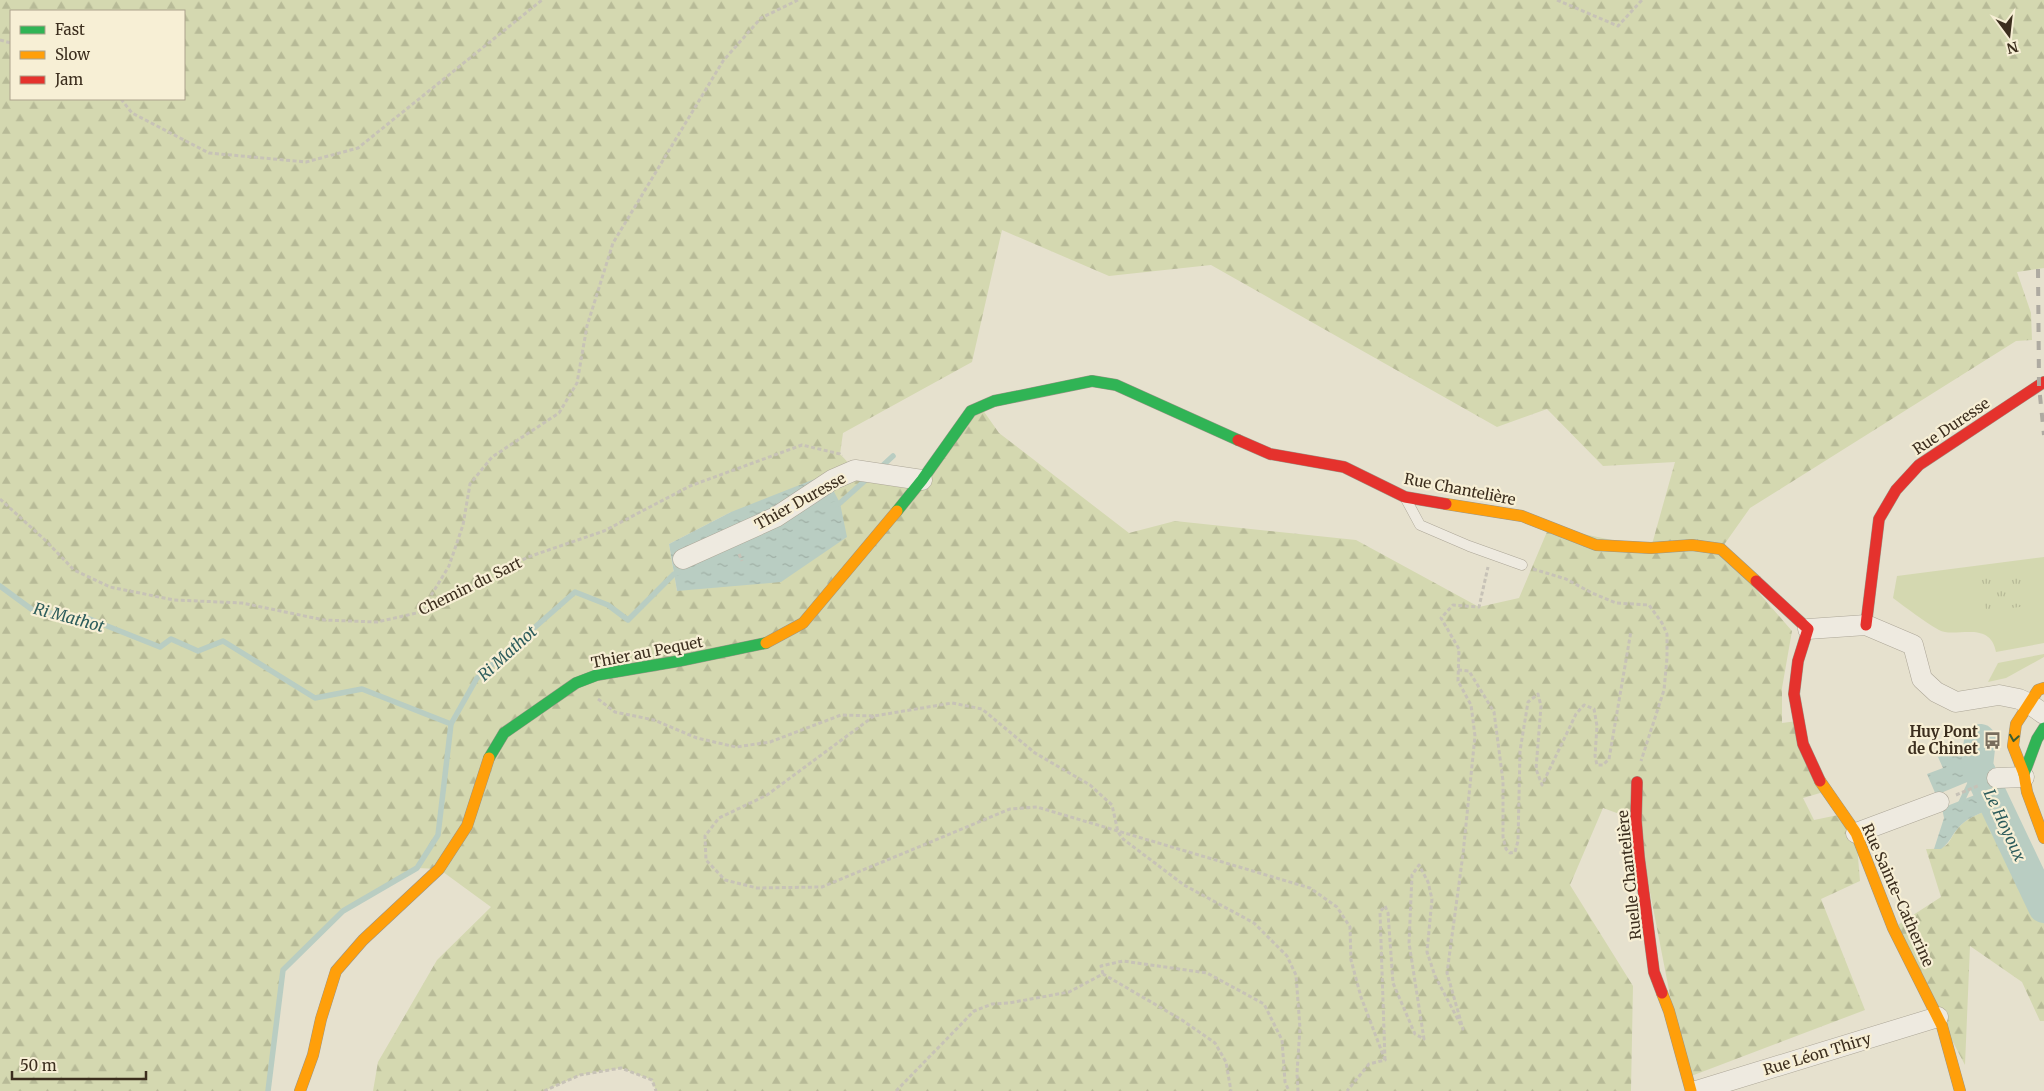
<svg xmlns="http://www.w3.org/2000/svg" width="2044" height="1091" viewBox="0 0 2044 1091" font-family="Merriweather,serif">
<defs>
<pattern id="forest-firs" width="22" height="20" patternUnits="userSpaceOnUse" patternTransform="scale(1.25)"><rect width="22" height="20" fill="#d4d8b0"/><path d="M5 1l3.5 6h-7zM16 11l3.5 6h-7z" fill="#b7ba97"/></pattern>
<pattern id="park-tufts" width="24" height="20" patternUnits="userSpaceOnUse" patternTransform="scale(1.25)"><rect width="24" height="20" fill="#d4d8b0"/><path d="M3 7l-1-3M5 7V3M7 7l1-3M15 17l-1-3M17 17v-4M19 17l1-3" fill="none" stroke="#b7ba97"/></pattern>
<pattern id="water-ripples" width="26" height="14" patternUnits="userSpaceOnUse" patternTransform="scale(1.25)"><rect width="26" height="14" fill="#b9cdc2"/><path d="M2 4q2-2 4 0t4 0M15 11q2-2 4 0t4 0" fill="none" stroke="#a0b0a6"/></pattern>
</defs>
<rect width="100%" height="100%" fill="#e6e1ce"/>
<g fill="#d4d8b0">
<path d="M2044,557V643L1996,652C1990,619 1954,639 1939,630C1923,621 1908,609 1893,598L1897,576Z"/>
<polygon points="2044,654 2044,657 2006,678 1988,682 1998,663"/>
</g>
<g fill="url(#forest-firs)" fill-rule="evenodd">
<path d="M0,0H2044V268L2017,272L2031,313L2032,340L2016,341L1750,508L1721,549L1792,631L1782,688V723L1797,721L1827,791L1803,798L1814,820L1843,814L1856,833L1860,881L1821,899L1865,1010L1686,1078L1636,820L1603,808L1570,885L1633,986L1631,1091H656L652,1080L621,1068L580,1075L544,1091H373L378,1062L437,960L491,907L439,869L417,868L343,911L283,970L268,1091H0ZM11,11H184V99H11ZM1002,230L1109,276L1211,265L1497,427L1547,409L1603,466L1675,462L1651,548L1549,527L1519,598L1479,607L1356,540L1175,521L1129,533L999,433L980,406L922,480L855,470L840,454L843,433L972,362ZM731,512L677,591L669,544Z"/>
<path d="M1986,811L2010,852L2044,924V1021H2040L2022,982L1970,946L1965,1065L1893,928L1941,897L1926,849C1952,849 1945,844 1959,827C1966,819 1976,815 1986,811Z"/>
</g>
<polygon fill="url(#park-tufts)" points="2022,571 2028,606 1986,611 1981,577"/>
<g fill="url(#water-ripples)">
<polygon points="825,475 840,503 847,537 781,582 677,591 669,544 731,512"/>
<polygon points="1980,740 1994,771 1936,795 1927,774 1943,768 1938,757"/>
<path d="M2000,785L2044,877V924L2010,852L1986,811C1976,815 1966,819 1959,827C1951,836 1951,841 1941,849H1934L1944,818L1942,808Z"/>
</g>
<g fill="none" stroke-linecap="round" stroke-linejoin="round">
<g stroke="#b9cdc2" stroke-width="5.5">
<polyline points="880,468 893,456"/>
<polyline points="833,505 840,503 869,477"/>
<polyline points="0,586 34,611 87,618 160,647 171,639 198,651 223,641 315,698 362,689 451,724 477,678 575,592 608,605 628,620 674,574 680,572"/>
<polyline points="1960,805 1974,775"/>
<polyline points="268,1091 283,970 343,911 417,868 438,835 451,724"/>
</g>
<polyline stroke="#b9cdc2" stroke-width="32" points="1980,740 1977,766 2044,907"/>
<defs>
<polyline id="lane" points="1407,501 1420,525 1469,546 1522,565"/>
<g id="street">
<polyline points="683,559 776,517 832,480 855,470 922,480"/>
<polyline points="1808,629 1866,625 1913,645 1922,679 1936,692 1956,702 1999,695 2019,699 2028,703 2044,714"/>
<polyline points="1997,778 2024,777"/>
<polyline points="1856,833 1939,802"/>
<polyline points="1696,1091 1938,1017"/>
</g>
<g id="fast">
<polyline points="897,511 922,480 971,411 994,401 1092,381 1116,385 1238,440"/>
<polyline points="489,758 504,733 576,683 597,675 679,661 766,643"/>
<polyline points="2024,774 2037,739 2044,728"/>
</g>
<g id="slow">
<polyline points="1446,504 1522,516 1596,545 1651,548 1692,545 1721,549 1756,581"/>
<polyline points="766,643 803,623 897,511"/>
<polyline points="2044,688 2038,690 2016,724 2013,746 2024,774 2027,792 2044,838"/>
<polyline points="1820,781 1856,833 1893,928 1942,1026 1960,1091"/>
<polyline points="1662,993 1669,1011 1691,1091"/>
<polyline points="300,1091 313,1055 321,1019 336,971 363,940 439,869 467,826 489,758"/>
</g>
<g id="jam">
<polyline points="1238,440 1270,454 1344,467 1405,497 1446,504"/>
<polyline points="1756,581 1808,629 1798,661 1794,694 1803,744 1820,781"/>
<polyline points="1866,625 1879,519 1896,490 1919,465 2044,382"/>
<polyline points="1637,782 1636,820 1639,857 1654,972 1662,993"/>
</g>
</defs>
<use href="#lane" stroke="#aca697" stroke-width="11"/>
<use href="#street" stroke="#aca697" stroke-width="21"/>
<use href="#fast" stroke="#9b9587" stroke-width="12"/>
<use href="#slow" stroke="#9b9587" stroke-width="12"/>
<use href="#jam" stroke="#9b9587" stroke-width="12"/>
<g stroke="#c7c2b7" stroke-width="3" stroke-dasharray="4 2.5" stroke-linecap="butt">
<polyline points="1557,0 1618,26 1642,0"/>
<polyline points="0,40 11,43"/>
<polyline points="121,99 132,113 209,153 306,162 358,148 542,0"/>
<polyline points="0,499 45,540 74,570 110,587 174,600 242,603 324,620 377,622 421,612 458,595 528,557 604,531 690,486 802,445 840,454 842,456"/>
<polyline points="739,554 742,561"/>
<polyline points="1533,569 1566,579 1592,593 1616,603 1649,605 1662,623 1667,634 1667,658 1664,690 1641,761"/>
<polyline points="421,612 449,566 463,525 470,484 492,457 559,413 577,383 587,326 613,243 723,61 761,18 798,0"/>
<polyline points="1458,670 1469,671 1494,712 1503,781 1503,837 1506,849 1510,853 1515,852 1518,841 1520,751 1528,702 1538,694 1541,706 1536,769 1542,785 1576,714 1584,705 1594,709 1597,726 1595,756 1597,765 1603,765 1609,759 1631,631"/>
<polyline points="598,699 615,712 654,720 697,738 736,747 770,742 841,715 874,716 952,703 982,709 1035,753 1090,785 1112,805 1118,832 1123,839 1184,885 1254,923 1287,956 1296,975 1300,1028 1297,1073 1298,1091"/>
<polyline points="874,716 767,795 719,818 705,836 706,860 725,880 757,888 822,887 1010,809 1037,807 1310,888 1337,907 1350,927 1351,960 1361,997 1385,1060 1369,1064 1347,1091"/>
<polyline points="1956,795 1980,785"/>
<polyline points="1103,974 1101,966 1123,961 1207,973 1264,1004 1282,1040 1285,1082 1289,1091"/>
<polyline points="1385,1060 1380,912 1385,906 1388,913 1393,983 1415,1034 1424,1039 1409,943 1412,875 1419,865 1428,882 1432,899 1427,952 1435,976 1463,1029 1447,973 1463,854 1475,736 1471,705 1458,681 1459,649 1441,618 1453,605 1479,607 1488,567"/>
<polyline points="544,1091 580,1075 621,1068 652,1080 656,1091"/>
<polyline points="896,1091 974,1011 992,1004 1009,1003 1069,992 1103,974 1182,1020 1215,1043 1226,1062 1231,1091"/>
</g>
<use href="#lane" stroke="#eeeae0" stroke-width="10"/>
<use href="#street" stroke="#eeeae0" stroke-width="20"/>
<use href="#fast" stroke="#30b455" stroke-width="11"/>
<use href="#slow" stroke="#ff9f0a" stroke-width="11"/>
<use href="#jam" stroke="#e5322d" stroke-width="11"/>
<polyline stroke="#aeaaa1" stroke-width="4" stroke-dasharray="9 9" stroke-linecap="butt" points="2038,269 2039,386 2044,435"/>
</g>
<defs><path id="oneway-chevron" d="M-2-3.5L2.5 0L-2 3.5" fill="none" stroke-width="1.6" stroke-linecap="round" stroke-linejoin="round" transform="scale(1.25)"/></defs>
<use stroke="#385d31" href="#oneway-chevron" transform="translate(2014 738) rotate(99)"/>
<defs>
<symbol id="bus-bare" viewBox="-9 -9 18 18"><path d="M-5-6H5V4H4V6H2V4H-2V6H-4V4H-5ZM-3.5-4V0h7V-4ZM-3.5 1.2v1.5H-2V1.2ZM2 1.2v1.5H3.5V1.2Z" fill="#786d5c" stroke="#f7efd5" stroke-width="2.5" paint-order="stroke"/></symbol>
</defs>
<g fill-rule="evenodd">
<use href="#bus-bare" x="1980" y="728" width="25" height="25"/>
</g>
<g text-anchor="middle" dominant-baseline="central" stroke-width="4.5" stroke-linejoin="round" paint-order="stroke">
<g font-size="15" fill="#3c2e1e" stroke="#f7efd5">
<text transform="translate(1951 426) rotate(-34)">Rue Duresse</text>
<text transform="translate(1460 489) rotate(11)">Rue Chantelière</text>
<text transform="translate(800 501) rotate(-29)">Thier Duresse</text>
<text transform="translate(470 586) rotate(-26)">Chemin du Sart</text>
<text transform="translate(647 652) rotate(-11)">Thier au Pequet</text>
<text transform="translate(1629 875) rotate(-96)">Ruelle Chantelière</text>
<text transform="translate(1898 895) rotate(66)">Rue Sainte-Catherine</text>
<text transform="translate(1817 1054) rotate(-17)">Rue Léon Thiry</text>
</g>
<g font-size="15" font-weight="bold" fill="#3c2e1e" stroke="#f7efd5" text-anchor="end">
<text x="1978" y="731">Huy Pont<tspan x="1978" dy="17">de Chinet</tspan></text>
</g>
<g font-size="16" font-style="italic" fill="#2d5c5c" stroke="#f7efd5">
<text transform="translate(69 617) rotate(15)">Ri Mathot</text>
<text transform="translate(507 653) rotate(-42)">Ri Mathot</text>
<text transform="translate(2005 825) rotate(65)">Le Hoyoux</text>
</g>
</g>
<rect x="10" y="10" width="175" height="90" fill="#f7efd5" stroke="#aca28c"/>
<rect x="20" y="26" width="25" height="8" fill="#30b455" stroke="#aca28c"/>
<text x="55" y="35" font-size="15" fill="#3c2e1e">Fast</text>
<rect x="20" y="51" width="25" height="8" fill="#ff9f0a" stroke="#aca28c"/>
<text x="55" y="60" font-size="15" fill="#3c2e1e">Slow</text>
<rect x="20" y="76" width="25" height="8" fill="#e5322d" stroke="#aca28c"/>
<text x="55" y="85" font-size="15" fill="#3c2e1e">Jam</text>
<g transform="translate(2009 35) rotate(165)" stroke="#f7efd5" stroke-width="4" paint-order="stroke">
<path d="M0-4L9 19L0 12L-9 19Z" fill="#3c2e1e"/>
<text y="-8" font-size="14" font-weight="bold" text-anchor="middle" fill="#3c2e1e">N</text>
</g>
<path d="M12 1071v8h134v-8" fill="none" stroke="#3c2e1e" stroke-width="2.5"/>
<text x="20" y="1071" font-size="15" fill="#3c2e1e" stroke="#f7efd5" stroke-width="4" paint-order="stroke">50 m</text>
</svg>
